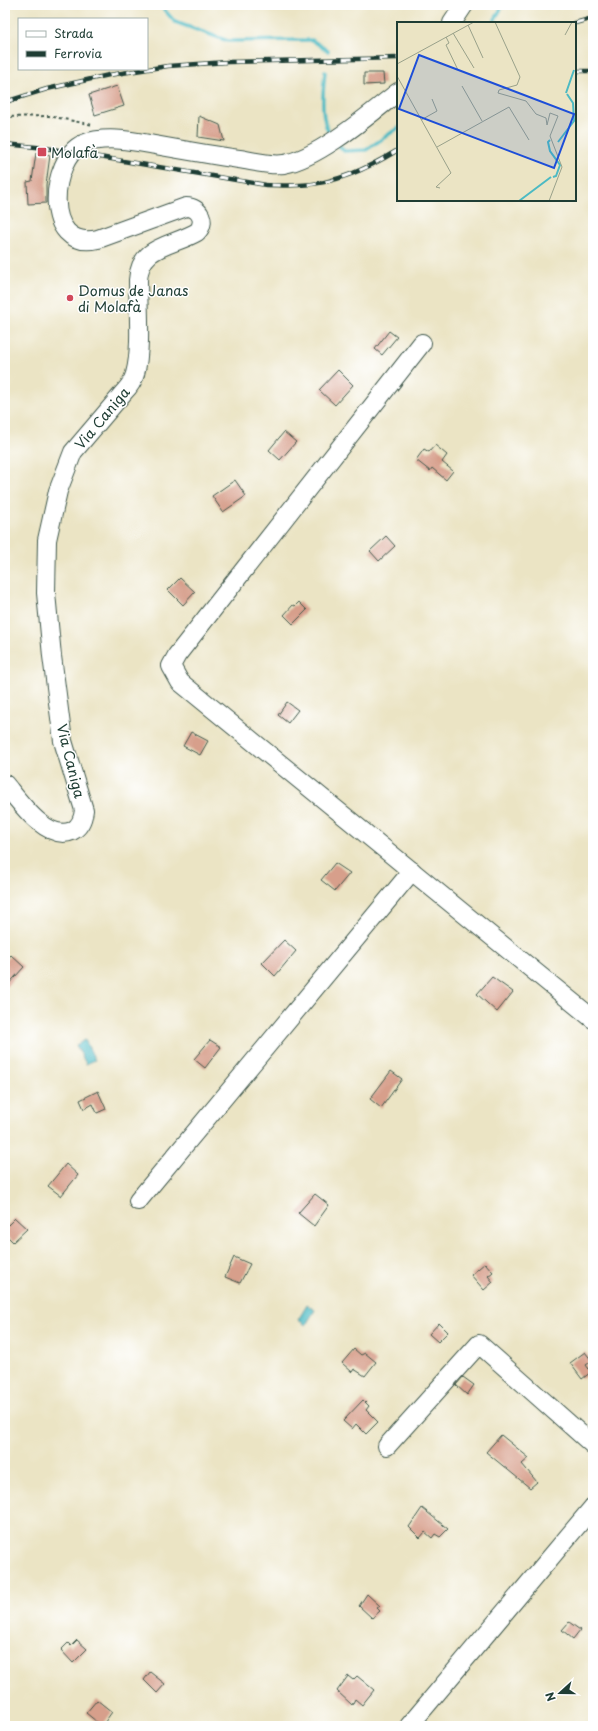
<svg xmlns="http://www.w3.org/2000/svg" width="598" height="1731" viewBox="0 0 598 1731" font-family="'Playpen Sans',sans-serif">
<rect width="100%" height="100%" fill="#fff"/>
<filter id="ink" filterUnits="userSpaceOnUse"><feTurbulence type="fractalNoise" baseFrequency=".025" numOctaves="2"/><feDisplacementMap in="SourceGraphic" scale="8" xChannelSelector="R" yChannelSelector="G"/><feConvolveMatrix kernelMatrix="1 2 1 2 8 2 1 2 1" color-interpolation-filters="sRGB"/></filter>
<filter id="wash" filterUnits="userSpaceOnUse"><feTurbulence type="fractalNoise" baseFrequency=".012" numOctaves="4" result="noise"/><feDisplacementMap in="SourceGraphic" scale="16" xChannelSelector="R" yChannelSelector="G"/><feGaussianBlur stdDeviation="0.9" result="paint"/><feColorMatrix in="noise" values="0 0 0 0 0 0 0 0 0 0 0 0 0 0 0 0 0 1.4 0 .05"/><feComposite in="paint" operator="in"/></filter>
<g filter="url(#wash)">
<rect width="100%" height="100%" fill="#ebe4c4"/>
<g fill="#4cbac3" stroke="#367c7c">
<polygon points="85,1040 95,1060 86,1064 76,1045"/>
<polygon points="307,1305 315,1310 306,1325 298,1320"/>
</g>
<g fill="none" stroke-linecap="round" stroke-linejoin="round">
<g stroke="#4cbac3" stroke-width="3.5">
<polyline points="160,5 175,22 228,41 312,40 328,51"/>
<polyline points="493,23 503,5"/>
<path d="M325,72C323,91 319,122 332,137"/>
<polyline points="338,144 344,151 366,150 398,128"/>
</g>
</g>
<g id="blocks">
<g fill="#d79f8b">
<polygon points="364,73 383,73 384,84 364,85"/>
<polygon points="117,86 124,106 95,115 89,95"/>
<polygon points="199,116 220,125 224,141 198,137"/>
<polygon points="36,153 50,155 46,185 46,203 28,204 27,182 32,181"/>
<polygon points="389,331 397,337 382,355 375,349"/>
<polygon points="338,370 353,385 335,405 319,390"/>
<polygon points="284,432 296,442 280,460 269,450"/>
<polygon points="435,445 447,455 442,462 453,471 446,480 432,468 430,471 416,460 424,449 429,452"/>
<polygon points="235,480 246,496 223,512 212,496"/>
<polygon points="386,536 395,546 379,561 370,551"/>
<polygon points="180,578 195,592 183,605 168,590"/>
<polygon points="299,602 307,610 293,624 284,615 293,605 295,606"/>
<polygon points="287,702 298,710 288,723 278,715"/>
<polygon points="191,732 208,741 200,755 183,746"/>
<polygon points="335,863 350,873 335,891 321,880"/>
<polygon points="284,940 296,951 275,976 262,963"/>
<polygon points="11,955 24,967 5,988 5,961"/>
<polygon points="492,977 513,992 497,1012 477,994"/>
<polygon points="210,1040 221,1047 205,1068 194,1059"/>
<polygon points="391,1071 402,1079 381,1108 370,1099"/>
<polygon points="98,1091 106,1109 97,1113 93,1104 84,1109 80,1100"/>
<polygon points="66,1164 78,1175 61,1196 48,1186"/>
<polygon points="315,1194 329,1205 314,1226 298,1213"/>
<polygon points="15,1218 27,1229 13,1242 5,1234 5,1228"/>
<polygon points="234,1257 250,1264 240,1283 225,1277"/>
<polygon points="485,1263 493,1272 488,1276 493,1282 484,1290 471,1275"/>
<polygon points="439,1323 448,1332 438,1342 429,1334"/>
<polygon points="354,1349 361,1355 365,1353 376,1362 365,1376 354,1369 352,1372 342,1363"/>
<polygon points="585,1352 592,1361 586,1365 591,1372 582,1379 570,1363"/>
<polygon points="463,1377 474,1385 467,1395 456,1385"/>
<polygon points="363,1400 369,1406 366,1410 378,1422 366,1434 356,1424 352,1429 343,1421"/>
<polygon points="501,1435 529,1458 522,1464 537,1482 530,1488 486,1452"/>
<polygon points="422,1508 448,1529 440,1537 435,1534 432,1538 425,1532 420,1538 409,1527"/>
<polygon points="367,1594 380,1606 377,1608 380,1611 372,1618 359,1606"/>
<polygon points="569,1622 580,1630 573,1639 562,1630"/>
<polygon points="77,1640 87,1649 73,1663 61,1650 68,1643 71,1646"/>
<polygon points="150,1672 165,1684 157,1693 144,1680"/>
<polygon points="348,1676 353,1680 357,1676 374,1690 362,1705 355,1699 352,1705 337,1691"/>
<polygon points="97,1700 112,1712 102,1726 86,1713"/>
</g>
</g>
</g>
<g filter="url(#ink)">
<use href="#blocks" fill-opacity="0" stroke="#3e564a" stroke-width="1"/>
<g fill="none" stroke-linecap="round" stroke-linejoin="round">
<defs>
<g id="minor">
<polyline points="452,23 464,5"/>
<polyline points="422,343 177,655 171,666 180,682 593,1019"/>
<path d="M5,784C19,801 47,842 72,831C80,827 83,819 84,810L63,741L52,656L46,593L47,540L58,491L73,452L124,392C129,387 133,381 135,374C142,349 138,307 138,280C140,245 171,247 197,232C207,222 200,207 186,207L98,239C41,252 50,158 83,144C105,135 133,141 155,145C183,150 211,155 239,159C253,161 269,166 284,164C319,158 370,114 398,92"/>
<polyline points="138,1201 412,871"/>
<polyline points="387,1446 479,1344 593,1445"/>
<polyline points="409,1726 593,1507"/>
</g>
</defs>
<use href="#minor" stroke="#3e564a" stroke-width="20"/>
<polyline stroke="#3e564a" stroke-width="2" stroke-dasharray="3 3" stroke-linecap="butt" points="5,117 49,116 93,125"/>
<use href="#minor" stroke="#fff" stroke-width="18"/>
<defs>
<g id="rail">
<polyline points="575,23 593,18"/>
<polyline points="575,71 593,71"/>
<polyline points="5,102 47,89 109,75 168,66 228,62 398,58"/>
<path d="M5,144L46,148L266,185C277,185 289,186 300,185C336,184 368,168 398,150"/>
</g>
</defs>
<use href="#rail" stroke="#1f3d34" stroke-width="4.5"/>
<use href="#rail" stroke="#fff" stroke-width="3" stroke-dasharray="9" stroke-linecap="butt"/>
</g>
</g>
<g fill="#d1495b" stroke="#fff" stroke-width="1.5">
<rect x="37" y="147" width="10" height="10" rx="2"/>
<circle cx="70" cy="298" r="4"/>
</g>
<g text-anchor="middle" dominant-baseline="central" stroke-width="3" stroke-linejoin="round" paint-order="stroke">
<g font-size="14" fill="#1f3d34" stroke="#fff" text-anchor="start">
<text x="51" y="152">Molafà</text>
<text x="78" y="290">Domus de Janas<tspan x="78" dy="16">di Molafà</tspan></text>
</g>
<g font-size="14" fill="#1f3d34" stroke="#fff">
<text transform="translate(102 418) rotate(-50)">Via Caniga</text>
<text transform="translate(71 761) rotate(76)">Via Caniga</text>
</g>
</g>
<g transform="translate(397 22)">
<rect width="179" height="179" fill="#ebe4c4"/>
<path fill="none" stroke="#4cbac3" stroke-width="2" d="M169,71L177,48M153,118L151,120L153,129L163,143L159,154L156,155M161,120L177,99L176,81L170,72M122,179L154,155"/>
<path fill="none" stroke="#99a18a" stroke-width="1" d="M98,0L123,55L120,63L102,68L101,71L129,79L139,92L149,96L150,103L153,91L161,94L153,114L165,145L152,179M71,3L86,36M56,11L77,46M168,13L175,0M49,15L52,21L49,23L61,48M0,42L77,0M0,54L54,151L39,165L43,166M65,64L85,99M24,98L40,89L35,77M40,125L112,85L132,118"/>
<path fill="#1d4ed8" fill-opacity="0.15" stroke="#1d4ed8" stroke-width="2" d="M22,33L177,92L157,146L2,87Z"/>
<rect width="179" height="179" fill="none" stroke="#1f3d34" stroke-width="2"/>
</g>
<rect width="598" height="1731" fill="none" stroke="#fff" stroke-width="20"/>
<rect x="18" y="18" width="130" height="52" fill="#ffffff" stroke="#a5b1ae"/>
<rect x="26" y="31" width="20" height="6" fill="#ffffff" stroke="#a5b1ae"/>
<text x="54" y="38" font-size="12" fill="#1f3d34">Strada</text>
<rect x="26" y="51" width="20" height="6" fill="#1f3d34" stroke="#a5b1ae"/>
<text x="54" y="58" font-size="12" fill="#1f3d34">Ferrovia</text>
<g transform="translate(560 1693) rotate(249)" stroke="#ffffff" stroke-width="3" paint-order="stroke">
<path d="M0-3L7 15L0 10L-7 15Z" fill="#1f3d34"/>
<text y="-6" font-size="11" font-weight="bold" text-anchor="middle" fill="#1f3d34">N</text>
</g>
</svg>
